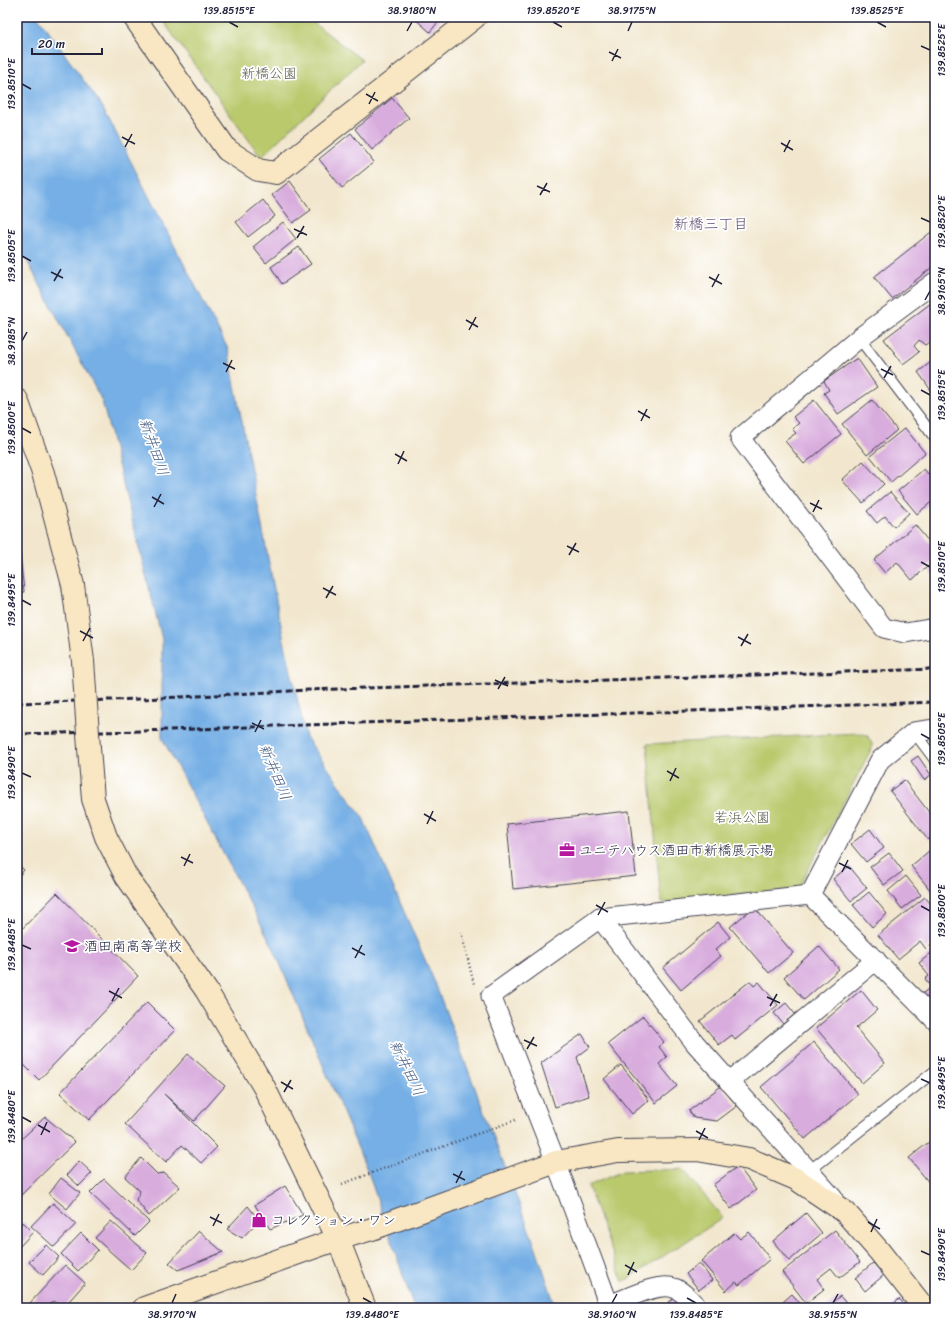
<svg xmlns="http://www.w3.org/2000/svg" width="952" height="1325" viewBox="0 0 952 1325" font-family="Sriracha,'Klee One',sans-serif">
<rect width="100%" height="100%" fill="#fff"/>
<filter id="ink" filterUnits="userSpaceOnUse"><feTurbulence type="fractalNoise" baseFrequency=".025" numOctaves="2"/><feDisplacementMap in="SourceGraphic" scale="8" xChannelSelector="R" yChannelSelector="G"/><feConvolveMatrix kernelMatrix="1 2 1 2 8 2 1 2 1" color-interpolation-filters="sRGB"/></filter>
<filter id="wash" filterUnits="userSpaceOnUse"><feTurbulence type="fractalNoise" baseFrequency=".012" numOctaves="4" result="noise"/><feDisplacementMap in="SourceGraphic" scale="16" xChannelSelector="R" yChannelSelector="G"/><feGaussianBlur stdDeviation="0.9" result="paint"/><feColorMatrix in="noise" values="0 0 0 0 0 0 0 0 0 0 0 0 0 0 0 0 0 1.4 0 .05"/><feComposite in="paint" operator="in"/></filter>
<g filter="url(#wash)">
<rect width="100%" height="100%" fill="#f2e7ce"/>
<g fill="#b9c96c" stroke="#6e7654">
<polygon points="160,17 306,17 362,60 261,157"/>
<polygon points="858,733 867,735 873,746 798,889 661,903 647,744"/>
<polygon points="683,1169 723,1218 623,1282 588,1186 623,1171"/>
</g>
<polygon fill="#74afe5" stroke="#4b6890" points="17,17 38,17 102,106 228,349 283,636 306,737 363,818 433,978 536,1248 556,1308 414,1308 368,1172 273,947 162,738 162,639 102,401 17,242"/>
<g id="blocks">
<g fill="#d8acdd">
<polygon points="413,17 442,17 430,32"/>
<polygon points="392,98 409,118 372,150 355,129"/>
<polygon points="351,133 374,162 342,188 319,159"/>
<polygon points="290,181 311,210 293,223 272,195"/>
<polygon points="263,200 275,216 248,237 236,222"/>
<polygon points="283,222 296,239 266,263 253,247"/>
<polygon points="935,229 935,265 892,299 874,277"/>
<polygon points="299,247 311,264 282,284 271,267"/>
<polygon points="931,303 935,308 935,338 925,345 919,340 914,346 919,352 903,364 884,339"/>
<polygon points="857,358 877,387 838,414 824,393 829,390 824,381"/>
<polygon points="935,359 935,396 918,372"/>
<polygon points="814,400 841,434 804,464 785,441 796,433 792,429 799,423 793,417"/>
<polygon points="872,400 897,430 867,455 842,424"/>
<polygon points="905,428 925,453 891,482 870,456"/>
<polygon points="863,461 884,484 863,503 842,480"/>
<polygon points="924,469 935,482 935,499 917,514 898,491"/>
<polygon points="890,492 909,513 894,527 885,516 877,523 867,511"/>
<polygon points="915,525 935,549 935,560 912,580 897,562 885,573 874,560"/>
<polygon points="17,546 19,546 24,592 17,593"/>
<polygon points="935,565 935,577 929,570"/>
<polygon points="918,756 931,775 924,780 911,761"/>
<polygon points="904,780 935,820 935,834 928,840 890,791"/>
<polygon points="629,811 636,876 513,889 507,824"/>
<polygon points="870,829 884,848 866,862 851,844"/>
<polygon points="935,846 935,896 911,866"/>
<polygon points="889,853 903,871 884,885 870,867"/>
<polygon points="17,863 24,870 17,878"/>
<polygon points="849,866 867,888 851,901 833,879"/>
<polygon points="906,876 921,895 902,909 888,891"/>
<polygon points="869,892 887,914 872,927 853,905"/>
<polygon points="57,893 138,976 39,1080 17,1058 17,934"/>
<polygon points="925,897 935,909 935,941 926,949 920,941 898,959 878,935"/>
<polygon points="754,907 793,953 769,973 730,927"/>
<polygon points="718,922 730,937 715,950 721,956 681,990 663,968"/>
<polygon points="819,946 839,969 804,1000 784,977"/>
<polygon points="935,950 935,981 930,985 925,979 929,976 919,963"/>
<polygon points="750,981 754,986 759,982 778,1005 735,1040 732,1035 719,1045 700,1021"/>
<polygon points="935,984 935,1017 919,996"/>
<polygon points="861,990 877,1010 856,1028 885,1063 862,1083 816,1028"/>
<polygon points="147,1002 175,1030 89,1120 60,1093"/>
<polygon points="786,1003 795,1014 783,1024 774,1013"/>
<polygon points="643,1016 664,1042 659,1047 667,1057 659,1064 677,1086 656,1103 608,1044"/>
<polygon points="582,1034 590,1047 577,1057 589,1096 555,1107 541,1063"/>
<polygon points="814,1042 858,1094 805,1139 761,1087"/>
<polygon points="188,1054 225,1086 194,1121 164,1094 217,1147 201,1163 182,1145 166,1162 125,1124"/>
<polygon points="621,1065 649,1100 632,1114 604,1079"/>
<polygon points="721,1086 737,1106 717,1121 694,1118 689,1111"/>
<polygon points="45,1117 75,1142 17,1199 17,1143"/>
<polygon points="935,1137 935,1190 909,1158"/>
<polygon points="141,1158 157,1174 164,1173 180,1187 149,1216 136,1200 140,1191 125,1177"/>
<polygon points="79,1161 92,1173 79,1186 67,1175"/>
<polygon points="738,1166 756,1190 731,1209 713,1185"/>
<polygon points="61,1178 80,1193 67,1209 49,1194"/>
<polygon points="104,1179 149,1222 135,1236 90,1193"/>
<polygon points="285,1186 303,1215 270,1229 255,1205"/>
<polygon points="53,1203 76,1224 54,1247 31,1226"/>
<polygon points="248,1206 259,1220 242,1238 227,1229"/>
<polygon points="806,1213 822,1233 789,1261 773,1241"/>
<polygon points="111,1221 147,1253 131,1270 95,1238"/>
<polygon points="23,1222 33,1232 20,1246 17,1243 17,1228"/>
<polygon points="835,1230 860,1262 839,1278 831,1268 817,1279 824,1289 806,1303 782,1272"/>
<polygon points="199,1231 223,1252 178,1270 169,1263"/>
<polygon points="749,1232 770,1259 739,1285 736,1282 726,1291 701,1261 734,1233 740,1239"/>
<polygon points="81,1233 98,1250 78,1271 61,1254"/>
<polygon points="46,1245 59,1257 43,1275 29,1262"/>
<polygon points="699,1263 712,1280 699,1290 686,1274"/>
<polygon points="873,1263 884,1275 865,1291 855,1278"/>
<polygon points="65,1265 85,1283 63,1308 54,1301 45,1308 32,1308 30,1303"/>
<polygon points="792,1294 804,1308 776,1308"/>
<polygon points="840,1296 850,1308 826,1308"/>
<polygon points="674,1298 684,1308 662,1308"/>
<polygon points="899,1299 908,1308 889,1308"/>
</g>
</g>
</g>
<g filter="url(#ink)">
<use href="#blocks" fill-opacity="0" stroke="#414051" stroke-width="1"/>
<g fill="none" stroke-linecap="round" stroke-linejoin="round">
<defs>
<g id="lane">
<polyline points="859,338 935,438"/>
<polyline points="914,732 935,760"/>
<polyline points="809,1171 935,1071"/>
</g>
<g id="street">
<polyline points="935,282 859,338 740,438 884,628 905,633 935,628"/>
<polyline points="810,895 600,918 695,1043 833,1198"/>
<polyline points="810,895 880,760 914,732 935,729"/>
<polyline points="810,895 935,1020"/>
<polyline points="600,918 491,996 556,1162 610,1308"/>
<polyline points="729,1082 876,960"/>
<path d="M609,1305C626,1299 658,1282 674,1288C683,1291 691,1301 698,1308"/>
</g>
<g id="secondary">
<polyline points="134,17 227,150 258,170 276,173 475,17"/>
<polyline points="17,400 43,473 73,585 83,661"/>
<polyline points="89,748 93,799 106,837 126,876 206,990 264,1087 338,1239 365,1308"/>
<polyline points="144,1308 338,1239 372,1229 556,1162 618,1151 697,1150 749,1159 796,1179 845,1212 879,1251 924,1308"/>
</g>
</defs>
<use href="#lane" stroke="#414051" stroke-width="12"/>
<use href="#street" stroke="#414051" stroke-width="21"/>
<use href="#secondary" stroke="#414051" stroke-width="24"/>
<g stroke="#414051" stroke-width="2.5" stroke-dasharray="1 3" stroke-linecap="butt">
<polyline points="461,932 474,984"/>
<polyline points="342,1184 518,1119"/>
</g>
<use href="#lane" stroke="#fff" stroke-width="10"/>
<use href="#street" stroke="#fff" stroke-width="19"/>
<use href="#secondary" stroke="#f9e7c3" stroke-width="22"/>
<g stroke="#22223b" stroke-width="3" stroke-dasharray="6 3" stroke-linecap="butt">
<polyline points="17,703 142,699 308,690 935,669"/>
<polyline points="17,734 141,731 935,702"/>
</g>
<defs>
<polyline id="secondary-bridge" points="83,661 89,748"/>
</defs>
<use href="#secondary-bridge" stroke="#414051" stroke-width="24" stroke-linecap="butt"/>
<use href="#secondary-bridge" stroke="#f9e7c3" stroke-width="22"/>
</g>
</g>
<path fill="none" stroke="#22223b" stroke-width="1.5" d="M229,22L238,27M553,22L562,27M877,22L886,27M407,31L412,22M628,31L632,22M921,46L930,50M609,52L621,58M612,61L618,49M22,84L31,89M366,94L378,101M369,104L375,92M122,137L135,144M781,143L793,150M125,147L132,134M784,152L790,140M537,186L550,192M540,195L547,183M921,218L930,222M294,229L307,235M297,238L304,226M22,256L31,261M51,272L63,278M709,277L722,284M54,281L61,269M712,287L719,274M925,300L930,291M466,320L478,327M469,330L476,317M22,341L27,332M223,363L235,369M881,369L893,375M226,372L232,360M884,378L891,366M921,390L930,395M638,411L650,418M641,421L647,409M22,428L31,433M395,454L407,461M398,464L404,451M152,497L164,504M810,503L822,509M154,507L161,494M813,512L819,500M567,546L579,552M569,555L576,543M921,562L930,567M323,588L336,595M326,598L333,586M22,600L31,605M80,631L93,638M738,637L751,644M83,641L90,628M741,646L748,634M495,680L508,686M498,689L505,677M252,723L264,729M255,732L261,720M921,734L930,739M667,771L679,778M22,773L31,777M670,781L676,768M424,814L436,821M427,824L433,811M181,857L193,863M839,863L851,869M184,866L190,854M842,872L848,860M596,905L608,912M921,906L930,911M598,915L605,902M22,945L31,949M352,948L365,955M355,958L362,945M109,991L122,998M767,997L780,1003M112,1001L119,988M770,1006L777,994M524,1040L537,1046M527,1049L534,1037M921,1079L930,1083M281,1082L293,1089M284,1092L291,1080M22,1117L31,1122M38,1125L50,1132M696,1131L708,1138M41,1135L47,1122M699,1140L705,1128M453,1174L465,1180M456,1183L462,1171M210,1217L222,1223M868,1222L880,1229M213,1226L219,1214M871,1232L877,1219M921,1251L930,1255M625,1265L637,1272M628,1275L634,1262M363,1298L372,1303M687,1298L696,1303M172,1303L176,1294M612,1303L617,1294M833,1303L838,1294"/>
<defs>
<symbol id="office-bare" viewBox="-9 -9 18 18"><path d="M-6-3h4V-5.5h4V-3h4V5H-6ZM-1-4.5V-3h2v-1.5ZM-6 0V1H6V0Z" fill="#b5179e" stroke="#fff" stroke-width="2.5" paint-order="stroke"/></symbol>
<symbol id="school-bare" viewBox="-9 -9 18 18"><path d="M0-5L7-2L0 1L-7-2ZM-4 1L0 2.5L4 1V4Q0 6-4 4Z" fill="#b5179e" stroke="#fff" stroke-width="2.5" paint-order="stroke"/></symbol>
<symbol id="shop-bare" viewBox="-9 -9 18 18"><path d="M-5-2.5h2.3a2.7 3.5 0 0 1 5.4 0H5L5.5 6h-11ZM-1.5-2.5h3a1.5 2.3 0 0 0-3 0Z" fill="#b5179e" stroke="#fff" stroke-width="2.5" paint-order="stroke"/></symbol>
</defs>
<g fill-rule="evenodd">
<use href="#office-bare" x="556" y="839" width="22" height="22"/>
<use href="#school-bare" x="61" y="935" width="22" height="22"/>
<use href="#shop-bare" x="248" y="1209" width="22" height="22"/>
</g>
<g text-anchor="middle" dominant-baseline="central" stroke-width="3.5" stroke-linejoin="round" paint-order="stroke">
<g font-size="14" fill="#575c4c" stroke="#fff">
<text x="269" y="73">新橋公園</text>
<text x="742" y="817">若浜公園</text>
</g>
<g font-size="14" fill="#22223b" stroke="#fff" text-anchor="start">
<text x="579" y="850">ユニテハウス酒田市新橋展示場</text>
<text x="84" y="946">酒田南高等学校</text>
<text x="271" y="1220">コレクション・ワン</text>
</g>
<g font-size="15" fill="#625274" stroke="#fff">
<text x="711" y="224">新橋三丁目</text>
</g>
<g font-size="15" font-style="italic" fill="#435a7f" stroke="#fff">
<text transform="translate(154 447) rotate(71)">新井田川</text>
<text transform="translate(275 772) rotate(67)">新井田川</text>
<text transform="translate(407 1068) rotate(64)">新井田川</text>
</g>
</g>
<rect width="952" height="1325" fill="none" stroke="#fff" stroke-width="44"/>
<path d="M32 48v6h70v-6" fill="none" stroke="#22223b" stroke-width="2"/>
<text x="38" y="48" font-size="12" fill="#22223b" stroke="#ffffff" stroke-width="3" paint-order="stroke">20 m</text>
<rect x="22" y="22" width="908" height="1281" fill="none" stroke="#22223b" stroke-width="1.5"/>
<g font-size="10" text-anchor="middle" fill="#22223b">
<text x="229" y="14">139.8515°E</text>
<text x="412" y="14">38.9180°N</text>
<text x="553" y="14">139.8520°E</text>
<text x="632" y="14">38.9175°N</text>
<text x="877" y="14">139.8525°E</text>
<text transform="translate(941 50) rotate(-90)" y="4">139.8525°E</text>
<text transform="translate(11 84) rotate(-90)" y="4">139.8510°E</text>
<text transform="translate(941 222) rotate(-90)" y="4">139.8520°E</text>
<text transform="translate(11 256) rotate(-90)" y="4">139.8505°E</text>
<text transform="translate(941 291) rotate(-90)" y="4">38.9165°N</text>
<text transform="translate(11 341) rotate(-90)" y="4">38.9185°N</text>
<text transform="translate(941 395) rotate(-90)" y="4">139.8515°E</text>
<text transform="translate(11 428) rotate(-90)" y="4">139.8500°E</text>
<text transform="translate(941 567) rotate(-90)" y="4">139.8510°E</text>
<text transform="translate(11 600) rotate(-90)" y="4">139.8495°E</text>
<text transform="translate(941 739) rotate(-90)" y="4">139.8505°E</text>
<text transform="translate(11 773) rotate(-90)" y="4">139.8490°E</text>
<text transform="translate(941 911) rotate(-90)" y="4">139.8500°E</text>
<text transform="translate(11 945) rotate(-90)" y="4">139.8485°E</text>
<text transform="translate(941 1083) rotate(-90)" y="4">139.8495°E</text>
<text transform="translate(11 1117) rotate(-90)" y="4">139.8480°E</text>
<text transform="translate(941 1255) rotate(-90)" y="4">139.8490°E</text>
<text x="172" y="1318">38.9170°N</text>
<text x="372" y="1318">139.8480°E</text>
<text x="612" y="1318">38.9160°N</text>
<text x="696" y="1318">139.8485°E</text>
<text x="833" y="1318">38.9155°N</text>
</g>
</svg>
